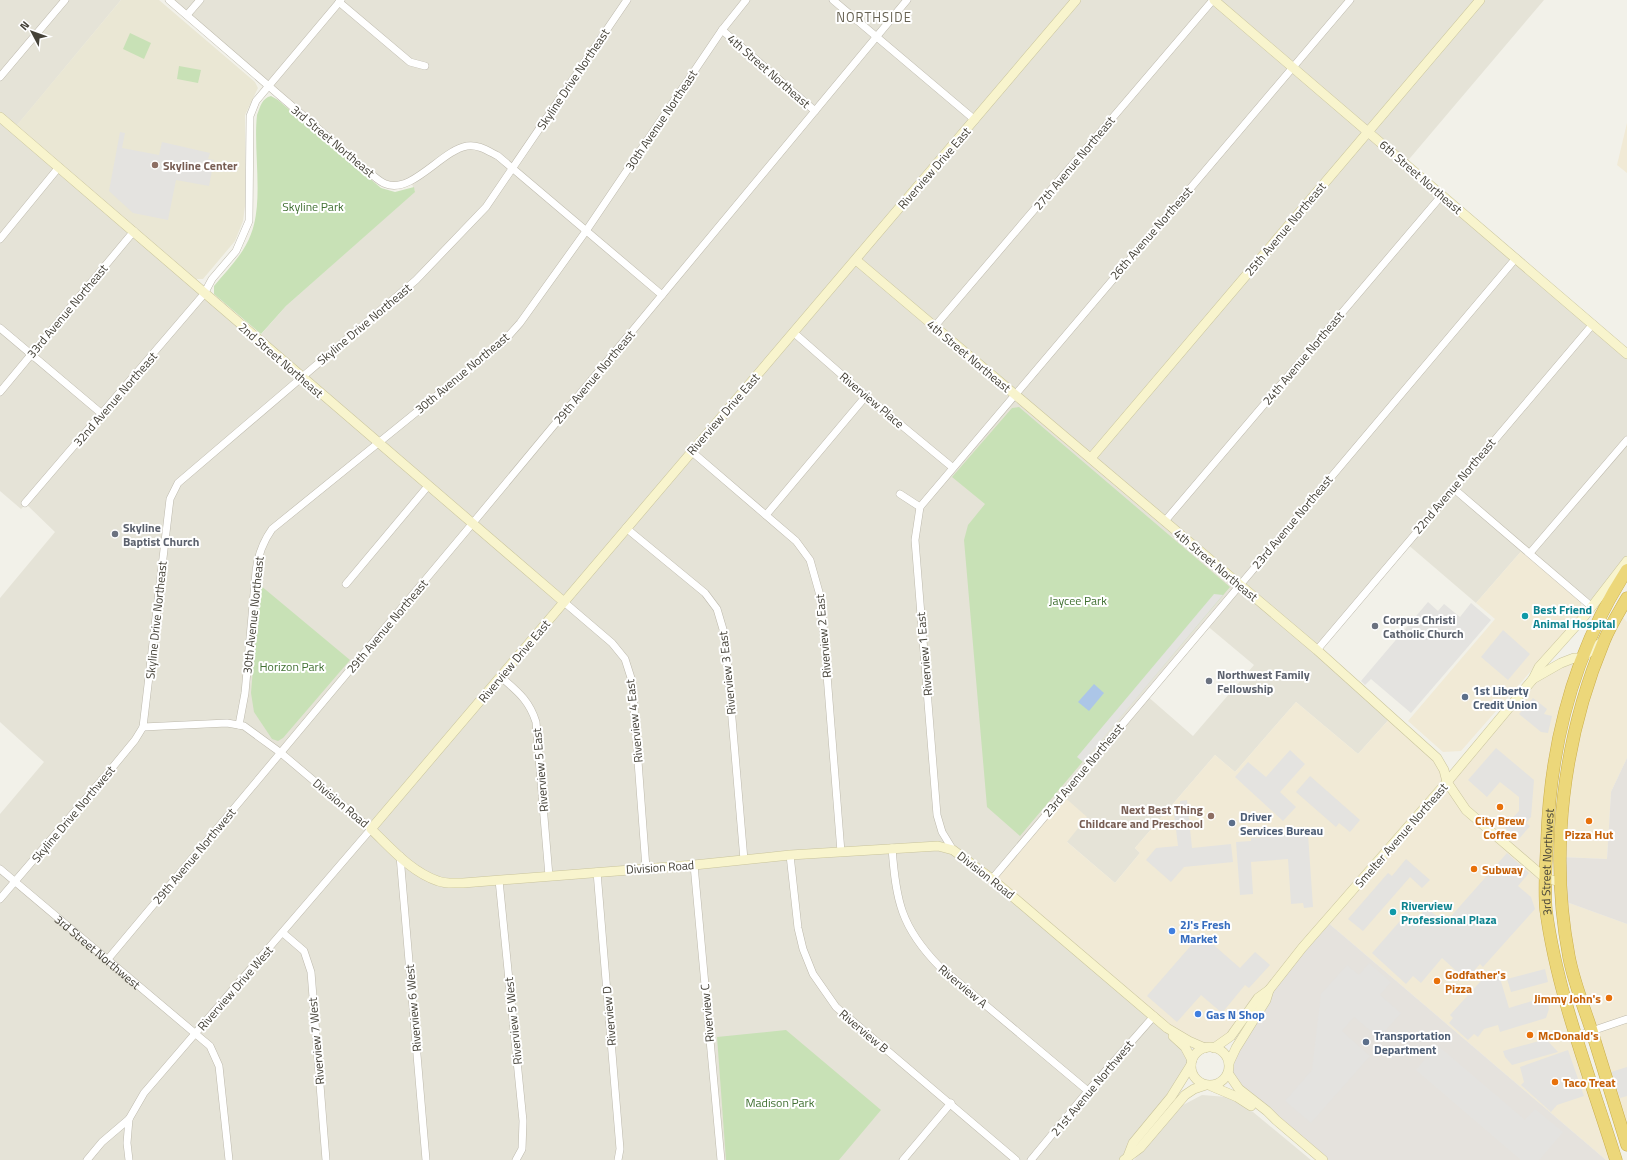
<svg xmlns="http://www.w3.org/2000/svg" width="1627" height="1160" viewBox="0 0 1627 1160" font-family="'Titillium Web',sans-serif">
<rect width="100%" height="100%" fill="#f2f1e9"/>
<g fill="#e5e3d7" fill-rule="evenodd">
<path d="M0,0H121L14,129L257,339L286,306L415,191L410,180L386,184L168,0H1544L1405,164L1627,354V561L1592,607L1524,548L1476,603L1406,543L1317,650L1392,716L1358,754L1296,702L1235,772L1215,755L1135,848L1140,853L1115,883L1066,841L992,879L1167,1028L1192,1060L1124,1160H0V814L44,762L0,722V598L55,532L26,504L21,509L0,491ZM1205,624L1254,665L1193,736L1146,695Z"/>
<polygon points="1202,1095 1227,1097 1253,1112 1311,1160 1134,1160 1183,1105"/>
</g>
<g fill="#f1ead6">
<polygon points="1627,123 1627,173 1617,165"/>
<polygon points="1524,548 1582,598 1579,616 1461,751 1443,752 1408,721 1495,619 1476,603"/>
<polygon points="1619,613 1627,622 1627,758 1611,792 1607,859 1561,857 1563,807 1587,686"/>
<polygon points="1582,658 1566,706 1545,878 1554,954 1616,1160 1606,1160 1326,921 1241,1023 1214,1048 1205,1048 1189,1041 992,879 1062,795 1087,817 1067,842 1115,883 1140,853 1135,848 1215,755 1235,772 1296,702 1358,754 1392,716 1430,750 1447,782 1533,679"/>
<polygon points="1561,900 1627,924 1627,1145 1592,1031"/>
</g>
<g fill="#e5e2dd">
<polygon points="1627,758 1627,924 1561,900 1561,857 1607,859 1611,792"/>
<polygon points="1326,921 1606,1160 1323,1160 1276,1120 1228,1073 1229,1063 1266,1000"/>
</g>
<polygon fill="#eae7d4" points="121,0 159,0 255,82 258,88 245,115 245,206 243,221 235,241 203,279 196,279 17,125"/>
<g fill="#c8e1b6">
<polygon points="130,33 151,43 144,59 123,49"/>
<polygon points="179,66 201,70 198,83 177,79"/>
<path d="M271,96L278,100L381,188L395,192L414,187L415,192L286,306L261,334L214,294V286C227,270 244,254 251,234C264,201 253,151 257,115C260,107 262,98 271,96Z"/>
<polygon points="1019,407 1230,587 1020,836 987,807 964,540 968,525 985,504 952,477 1012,408"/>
<polygon points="260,585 350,660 283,738 278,741 272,739 254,712 251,693"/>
<polygon points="786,1030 881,1110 839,1160 726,1160 717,1037"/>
</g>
<g fill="#e4e3e0">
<polygon points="120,132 125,133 122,148 159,155 162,142 210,153 208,159 214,160 209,186 176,180 168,220 133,213 109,191"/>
<polygon points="1214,594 1223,595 1083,762 1077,757"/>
<polygon points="1428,602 1438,611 1444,604 1460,617 1471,603 1491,620 1411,713 1371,679 1365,685 1361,681"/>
<polygon points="1503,630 1530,654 1508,680 1481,657"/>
<polygon points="1533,698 1547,709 1544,714 1552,716 1548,733 1541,732 1519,714"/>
<polygon points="1496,748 1534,780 1531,817 1526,823 1530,826 1518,840 1504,827 1519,811 1519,797 1500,782 1487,797 1468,780"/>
<polygon points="1290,750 1305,764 1280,792 1296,807 1283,821 1235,777 1248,762 1266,777"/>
<polygon points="1310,776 1360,820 1350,832 1339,823 1336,827 1296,792"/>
<polygon points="1187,800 1192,848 1231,844 1233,862 1184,867 1171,882 1146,860 1156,848 1178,846 1174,813 1181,812 1180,801"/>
<polygon points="1308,834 1313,907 1304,908 1303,903 1291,904 1288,859 1251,862 1253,894 1240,895 1236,842 1251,841 1251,838"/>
<polygon points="1507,853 1529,873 1518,886 1531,897 1535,909 1483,967 1480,964 1471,974 1468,972 1463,977 1442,958 1421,983 1413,976 1406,984 1372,953 1407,913 1415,920 1427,908 1445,923"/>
<polygon points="1406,859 1430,880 1422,888 1410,877 1363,931 1348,919 1388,873 1392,876"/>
<polygon points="1201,934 1240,968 1255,952 1270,965 1249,988 1245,985 1222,1013 1201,995 1177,1022 1147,996"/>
<polygon points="1369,963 1391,982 1380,995 1401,1013 1379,1038 1354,1017 1342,1031 1370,1056 1311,1123 1285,1101 1312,1070 1321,994 1347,965 1359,975"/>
<polygon points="1545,969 1548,982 1511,992 1507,979"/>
<polygon points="1489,972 1494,977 1499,975 1509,1008 1542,998 1548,1003 1549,1009 1546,1018 1500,1032 1498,1025 1484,1029 1478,1037 1474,1034 1468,1040 1449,1023 1453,1018 1450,1015"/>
<polygon points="1546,1039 1558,1052 1512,1065 1505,1057 1503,1051"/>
<polygon points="1437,1045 1525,1120 1535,1109 1563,1132 1539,1160 1521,1160 1416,1070"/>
<polygon points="1568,1050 1584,1096 1557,1105 1551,1112 1521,1085 1524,1082 1520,1067"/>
<polygon points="1627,1067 1627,1096 1620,1098 1611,1072"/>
</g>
<polygon fill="#acc6e7" points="1094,684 1104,693 1089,711 1078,702"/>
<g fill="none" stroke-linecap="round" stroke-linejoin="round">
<defs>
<g id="street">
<path d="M169,0L366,170C372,174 379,182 386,184C412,194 442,150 467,146C478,144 488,151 498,156L662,295"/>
<polyline points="833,0 975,120"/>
<polyline points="339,2 410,62 425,66"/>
<polyline points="187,15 200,0"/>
<polyline points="722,30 815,111"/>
<polyline points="0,77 65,0"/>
<polyline points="0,239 59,167"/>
<polyline points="935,326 1213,0"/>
<polyline points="0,328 102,414"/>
<polyline points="793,332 866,396 952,467"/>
<polyline points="0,392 134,231"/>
<polyline points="691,451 796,541 810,560 821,599 841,852"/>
<polyline points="1453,488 1592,607"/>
<polyline points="900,494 920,507"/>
<polyline points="25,503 204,294 212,279 236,251 249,221 250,116 256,101 341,0"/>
<polyline points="766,515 866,396"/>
<polyline points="1165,521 1442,195"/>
<polyline points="626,528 705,593 717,609 725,636 744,860"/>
<polyline points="1530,553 1627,440"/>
<polyline points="346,584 428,486"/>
<polyline points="564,602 612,643 625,659 632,681 646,868"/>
<polyline points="1317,650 1593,324"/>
<path d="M501,677C518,692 529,700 536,722L549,876"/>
<path d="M239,725L245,693L256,571C258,555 262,543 272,529L503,342L520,323L586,231L722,30L746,0"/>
<path d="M892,848C896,901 901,927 939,966L1088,1091"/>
<polyline points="953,850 942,832 937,815 915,540 920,507 1350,0"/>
<polyline points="790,855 798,928 803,949 813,974 836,1007 1016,1160"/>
<polyline points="400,856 426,1160"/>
<polyline points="694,865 721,1160"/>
<path id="s1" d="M0,869L210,1046L219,1066L229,1160"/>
<polyline points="597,872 620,1149 618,1160"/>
<polyline points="992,879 1516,258"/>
<polyline points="499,880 523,1121 522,1149 516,1160"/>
<polyline points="0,899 112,768 135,740 143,727 170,499 178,483 416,280 486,207 627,0"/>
<polyline points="283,933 304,951 311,972 326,1160"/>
<polyline points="108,959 472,524 907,0"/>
<polyline points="1577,1036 1627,1019"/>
<polyline points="87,1160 102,1142 129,1119"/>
<polyline points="129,1160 127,1143 129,1119 144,1093 371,829 281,753 244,726 227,723 143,727"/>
<polyline points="903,1160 951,1103"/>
<polyline points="1031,1160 1088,1091 1154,1016"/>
</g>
<g id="secondary">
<path d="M1076,0L371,829C391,848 411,872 438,881C445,884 455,883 463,883L694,865L790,855L938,846L953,850L992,879L1167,1028L1189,1041L1205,1048"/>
<polyline points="1214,0 1627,354"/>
<polyline points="0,117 564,602"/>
<polyline points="856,260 1317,650 1437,758 1444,770 1447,782 1466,810 1545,878 1560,882"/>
<polyline points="1091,458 1480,0"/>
<polyline points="1533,679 1561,663 1574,658 1582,658 1604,640"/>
<polyline points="1173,1036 1185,1047 1192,1060"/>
<circle cx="1210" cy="1066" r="19"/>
<polyline points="1214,1048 1231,1036 1258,998 1269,990 1302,948 1447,782 1533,679 1539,667 1583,618 1627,561"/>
<polyline points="1229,1063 1236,1048 1266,1000 1269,990"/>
<polyline points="1228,1073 1239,1089 1267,1111 1276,1120 1323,1160"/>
<polyline points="1211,1086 1237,1097 1251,1106"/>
<polyline points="1128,1156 1133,1143 1171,1097 1191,1065"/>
<polyline points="1124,1160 1140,1148 1185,1095 1194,1089 1206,1085"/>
</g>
<g id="highway">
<path d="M1627,598C1619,612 1610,626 1604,641C1563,739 1549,853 1569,957C1574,983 1584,1007 1592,1032C1604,1070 1615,1107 1627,1145"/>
<path id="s2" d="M1616,1160C1591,1080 1557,993 1546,910C1544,888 1546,864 1547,842C1550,744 1573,653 1627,570"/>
</g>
</defs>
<use href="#street" stroke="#bdb9ac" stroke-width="8"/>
<use href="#secondary" stroke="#c9c49c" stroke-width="10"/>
<use href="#highway" stroke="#caae4b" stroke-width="13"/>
<use href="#street" stroke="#fff" stroke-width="7"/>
<use href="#secondary" stroke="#f8f4cd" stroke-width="9"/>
<use href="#highway" stroke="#ecd77a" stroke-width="12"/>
</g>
<g fill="#8d6e63" stroke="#fff" stroke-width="1.5">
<circle cx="155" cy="165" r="4"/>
<circle cx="1211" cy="816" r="4"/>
</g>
<g fill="#6b7280" stroke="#fff" stroke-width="1.5">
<circle cx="115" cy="534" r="4"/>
<circle cx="1375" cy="626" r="4"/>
<circle cx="1209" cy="681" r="4"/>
</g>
<g fill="#0f9aa8" stroke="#fff" stroke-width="1.5">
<circle cx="1525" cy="616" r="4"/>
<circle cx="1393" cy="912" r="4"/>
</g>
<g fill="#5c6f8a" stroke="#fff" stroke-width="1.5">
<circle cx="1465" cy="697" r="4"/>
<circle cx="1232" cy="823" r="4"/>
<circle cx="1366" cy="1042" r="4"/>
</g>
<g fill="#e8710a" stroke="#fff" stroke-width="1.5">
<circle cx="1500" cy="807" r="4"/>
<circle cx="1589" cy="821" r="4"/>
<circle cx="1474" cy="869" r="4"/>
<circle cx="1437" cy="981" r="4"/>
<circle cx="1609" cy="998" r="4"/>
<circle cx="1530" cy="1035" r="4"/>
<circle cx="1555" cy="1082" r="4"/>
</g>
<g fill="#3f7fe0" stroke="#fff" stroke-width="1.5">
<circle cx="1172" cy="931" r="4"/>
<circle cx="1198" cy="1014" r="4"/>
</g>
<g text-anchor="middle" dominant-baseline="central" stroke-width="4" stroke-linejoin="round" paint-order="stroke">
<g font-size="12" fill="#454238" stroke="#fff">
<text transform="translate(769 71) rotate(41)">4th Street Northeast</text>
<text transform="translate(573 79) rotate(-56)">Skyline Drive Northeast</text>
<text transform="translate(661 120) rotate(-56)">30th Avenue Northeast</text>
<text transform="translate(333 141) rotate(40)">3rd Street Northeast</text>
<text transform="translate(1074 163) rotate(-50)">27th Avenue Northeast</text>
<text transform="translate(934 168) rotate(-49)">Riverview Drive East</text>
<text transform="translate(1421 177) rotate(41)">6th Street Northeast</text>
<text transform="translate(1285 229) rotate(-50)">25th Avenue Northeast</text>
<text transform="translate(1151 233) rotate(-49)">26th Avenue Northeast</text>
<text transform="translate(67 311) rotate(-50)">33rd Avenue Northeast</text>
<text transform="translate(364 324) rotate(-40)">Skyline Drive Northeast</text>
<text transform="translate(969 356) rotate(40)">4th Street Northeast</text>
<text transform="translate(1303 358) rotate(-50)">24th Avenue Northeast</text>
<text transform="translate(281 360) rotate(41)">2nd Street Northeast</text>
<text transform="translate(462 373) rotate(-40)">30th Avenue Northeast</text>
<text transform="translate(594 377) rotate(-50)">29th Avenue Northeast</text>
<text transform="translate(115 399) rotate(-49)">32nd Avenue Northeast</text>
<text transform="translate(872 400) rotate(40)">Riverview Place</text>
<text transform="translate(723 414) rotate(-49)">Riverview Drive East</text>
<text transform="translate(1454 486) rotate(-50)">22nd Avenue Northeast</text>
<text transform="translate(1292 522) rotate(-50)">23rd Avenue Northeast</text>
<text transform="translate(1216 565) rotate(40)">4th Street Northeast</text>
<text transform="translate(253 615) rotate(-84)">30th Avenue Northeast</text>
<text transform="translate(156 620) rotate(-84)">Skyline Drive Northeast</text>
<text transform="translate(387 626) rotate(-50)">29th Avenue Northeast</text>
<text transform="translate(823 636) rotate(-95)">Riverview 2 East</text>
<text transform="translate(924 654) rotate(-95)">Riverview 1 East</text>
<text transform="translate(514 661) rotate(-50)">Riverview Drive East</text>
<text transform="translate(727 673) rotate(-96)">Riverview 3 East</text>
<text transform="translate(634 721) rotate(-96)">Riverview 4 East</text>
<text transform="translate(540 770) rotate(-95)">Riverview 5 East</text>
<text transform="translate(1083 770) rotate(-50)">23rd Avenue Northeast</text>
<text transform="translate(341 803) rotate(40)">Division Road</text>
<text transform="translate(73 814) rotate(-50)">Skyline Drive Northwest</text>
<text transform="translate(1401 835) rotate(-49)">Smelter Avenue Northeast</text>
<text transform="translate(194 856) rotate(-50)">29th Avenue Northwest</text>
<text stroke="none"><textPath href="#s2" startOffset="308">3rd Street Northwest</textPath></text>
<text transform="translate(660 867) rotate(-4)">Division Road</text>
<text transform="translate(986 875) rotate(38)">Division Road</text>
<text stroke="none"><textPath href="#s1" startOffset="128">3rd Street Northwest</textPath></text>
<text transform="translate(963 986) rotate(40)">Riverview A</text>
<text transform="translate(235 988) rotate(-49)">Riverview Drive West</text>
<text transform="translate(413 1008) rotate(-95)">Riverview 6 West</text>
<text transform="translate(707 1013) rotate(-95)">Riverview C</text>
<text transform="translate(609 1016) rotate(-95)">Riverview D</text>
<text transform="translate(513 1021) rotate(-96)">Riverview 5 West</text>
<text transform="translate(864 1031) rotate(40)">Riverview B</text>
<text transform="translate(316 1041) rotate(-95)">Riverview 7 West</text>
<text transform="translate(1092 1088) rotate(-50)">21st Avenue Northwest</text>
</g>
<g font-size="12" font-weight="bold" fill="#785e54" stroke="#fff" text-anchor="start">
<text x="163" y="165">Skyline Center</text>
<text x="1203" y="809" text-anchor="end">Next Best Thing<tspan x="1203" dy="14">Childcare and Preschool</tspan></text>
</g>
<g font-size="12" fill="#407032" stroke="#fff">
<text x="313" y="206">Skyline Park</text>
<text x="1078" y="600">Jaycee Park</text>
<text x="292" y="666">Horizon Park</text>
<text x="780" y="1102">Madison Park</text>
</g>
<g font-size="12" font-weight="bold" fill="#5b616d" stroke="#fff" text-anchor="start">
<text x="123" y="527">Skyline<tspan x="123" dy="14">Baptist Church</tspan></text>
<text x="1383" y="619">Corpus Christi<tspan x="1383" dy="14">Catholic Church</tspan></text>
<text x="1217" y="674">Northwest Family<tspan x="1217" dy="14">Fellowship</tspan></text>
</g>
<g font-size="12" font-weight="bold" fill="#0d838f" stroke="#fff" text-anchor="start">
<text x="1533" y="609">Best Friend<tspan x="1533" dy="14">Animal Hospital</tspan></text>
<text x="1401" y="905">Riverview<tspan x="1401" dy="14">Professional Plaza</tspan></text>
</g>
<g font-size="12" font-weight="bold" fill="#4e5e75" stroke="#fff" text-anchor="start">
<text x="1473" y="690">1st Liberty<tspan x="1473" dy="14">Credit Union</tspan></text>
<text x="1240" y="816">Driver<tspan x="1240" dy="14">Services Bureau</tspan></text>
<text x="1374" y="1035">Transportation<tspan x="1374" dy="14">Department</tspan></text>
</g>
<g font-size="12" font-weight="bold" fill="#c56008" stroke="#fff" text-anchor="start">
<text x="1500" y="820" text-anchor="middle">City Brew<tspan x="1500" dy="14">Coffee</tspan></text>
<text x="1589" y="834" text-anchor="middle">Pizza Hut</text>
<text x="1482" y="869">Subway</text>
<text x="1445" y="974">Godfather's<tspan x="1445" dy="14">Pizza</tspan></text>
<text x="1601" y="998" text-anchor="end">Jimmy John's</text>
<text x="1538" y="1035">McDonald's</text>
<text x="1563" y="1082">Taco Treat</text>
</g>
<g font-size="12" font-weight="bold" fill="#366cbe" stroke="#fff" text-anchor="start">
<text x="1180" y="924">2J's Fresh<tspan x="1180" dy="14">Market</tspan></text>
<text x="1206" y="1014">Gas N Shop</text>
</g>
<g font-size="13" letter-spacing="1" fill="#666151" stroke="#fff">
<text x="874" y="17">NORTHSIDE</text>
</g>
</g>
<g transform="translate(32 32) rotate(311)" stroke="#ffffff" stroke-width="3" paint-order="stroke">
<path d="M0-3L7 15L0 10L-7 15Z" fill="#454238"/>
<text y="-6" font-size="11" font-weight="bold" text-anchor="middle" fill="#454238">N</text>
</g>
</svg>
